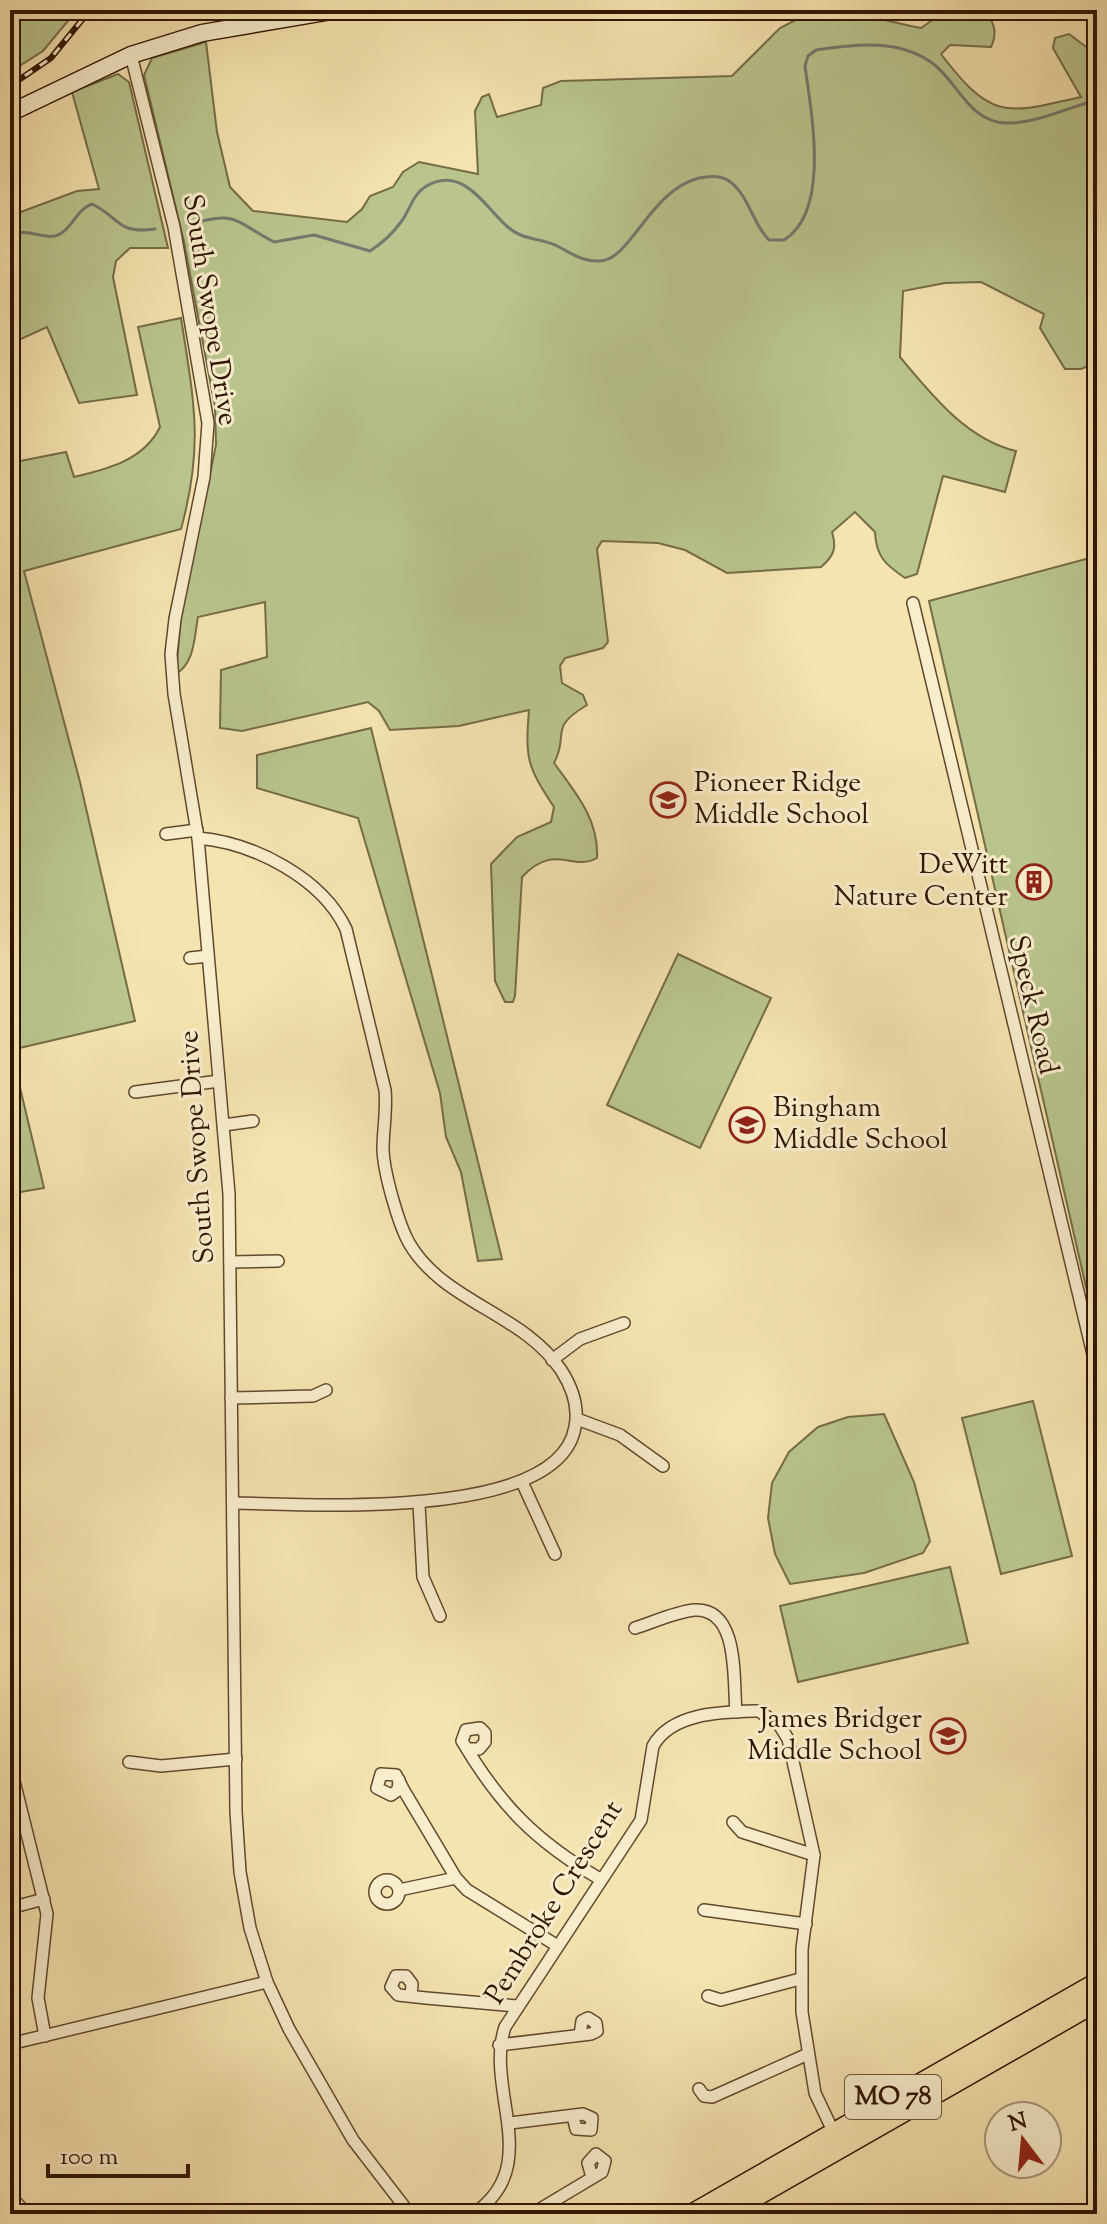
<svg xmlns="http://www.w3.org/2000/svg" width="1107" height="2224" viewBox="0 0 1107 2224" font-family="'Sorts Mill Goudy',serif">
<rect width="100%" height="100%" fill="#f5e4b0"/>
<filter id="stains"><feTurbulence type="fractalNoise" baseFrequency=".0025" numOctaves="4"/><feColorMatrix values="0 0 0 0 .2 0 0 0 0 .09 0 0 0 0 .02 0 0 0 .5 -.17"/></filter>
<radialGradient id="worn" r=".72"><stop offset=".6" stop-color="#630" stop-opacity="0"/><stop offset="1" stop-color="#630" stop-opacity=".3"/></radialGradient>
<g fill="#bac58d" stroke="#756c47" stroke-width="2">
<polygon points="10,10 77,10 43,51 10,72"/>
<path d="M815,10C851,10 886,21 921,28L937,17L939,10H985C994,23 998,32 991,47L950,45L941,54C992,121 1005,114 1081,97L1053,48L1055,38L1069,34L1097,55V362L1081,369H1065L1040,328L1044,314L981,282L945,283L903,291L900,357C931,394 966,439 1016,451L1005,492L943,476L917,574L905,578C886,565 876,557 875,532L855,512L832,532C837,548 834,556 821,567L727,573L685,550L658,543L602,541L597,549L608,642L603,648L565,658L560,666L562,683L583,695L587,705C547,729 570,733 554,763C575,792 599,819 597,858C572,872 555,842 522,877L515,996L513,1002H505L495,981L491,864L517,837L551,822L554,807C527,766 525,759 529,710L459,726L390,730L379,711L368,702L242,731L220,728L221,670L267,657L265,602L198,617C194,638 195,662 176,674L181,616L216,445L215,407L184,242L144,75L152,58L206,42L217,132L230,187L253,211L347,222L362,209L370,196L393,187L403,172L419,162L478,174L475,111L482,97L489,94L497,117L541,105L543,88L561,81L732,76L780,28Z"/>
<polygon points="118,74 129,82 168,248 130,248 116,261 113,277 137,395 79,403 47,327 10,344 10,216 77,191 99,189 72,92"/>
<path d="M181,318C194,402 204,445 181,529L24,571L80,782L135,1021L11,1050L44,1188L15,1193L10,1190V463L66,452L74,477C108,469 144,460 160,427L138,327Z"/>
<polygon points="1097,556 1097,1335 929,601"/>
<polygon points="371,728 502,1259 478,1261 461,1172 446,1137 440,1093 358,818 257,788 257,755"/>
<polygon points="678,954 771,998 700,1148 607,1105"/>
<polygon points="1033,1401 1072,1556 1001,1574 962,1418"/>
<polygon points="884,1414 914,1482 930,1541 923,1553 864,1573 790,1584 775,1554 768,1518 772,1483 789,1452 818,1427 848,1417"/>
<polygon points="950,1567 968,1643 798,1682 780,1606"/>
</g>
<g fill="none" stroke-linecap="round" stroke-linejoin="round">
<g stroke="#74796e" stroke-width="3">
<path d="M188,225C237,210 234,221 274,242L314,235L370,251C381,244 393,233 401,222C410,211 412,195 425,187C463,163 486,209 509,228C523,240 539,238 555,245C570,252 581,262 600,261C631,260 650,190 699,178C710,176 720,175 729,181C749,195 752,223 769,240H784C831,211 811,112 805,66L808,56L816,50C856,44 902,38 936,66C959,86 971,122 1006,123C1035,124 1069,107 1097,100"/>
<path d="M10,235C28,227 48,242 60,234C73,227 77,209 92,204C121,218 116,234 155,229"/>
</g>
<defs>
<g id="minor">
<polyline points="131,55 174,227 208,423 204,477 175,619 171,654 174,694 198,838 229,1194 236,1812 240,1872 250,1928 267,1982 289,2029 353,2140 410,2214"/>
<polyline points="913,603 1097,1371"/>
<polyline points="166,834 197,830"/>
<path d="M198,838C254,843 322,878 346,929L385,1090C387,1110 383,1129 383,1150C384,1173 398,1223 409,1243C444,1303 523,1313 561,1370C572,1387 579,1407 575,1427C559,1522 307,1504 235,1503"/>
<polyline points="190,958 208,956"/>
<polyline points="135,1092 219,1081"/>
<polyline points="224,1125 253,1121"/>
<polyline points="230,1262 278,1261"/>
<polyline points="552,1360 580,1339 624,1323"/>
<polyline points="231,1398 313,1396 326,1390"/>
<polyline points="577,1419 620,1435 663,1466"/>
<polyline points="522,1482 555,1554"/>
<polyline points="419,1504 423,1577 440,1616"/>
<path d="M635,1628C654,1622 675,1612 694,1610C740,1607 733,1681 736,1712"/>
<path d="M469,1749H479L485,1742V1733L480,1728L466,1730L462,1741C500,1805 535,1841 600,1879"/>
<polyline points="129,1762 161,1766 236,1759"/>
<polyline points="10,1765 47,1914 38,1998 45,2036"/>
<polyline points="399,1780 398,1790 391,1795 377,1788 381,1774 396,1775 403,1789 456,1878 467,1890 556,1945"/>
<polyline points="733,1822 742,1832 814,1855"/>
<circle cx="387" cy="1892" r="12"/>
<polyline points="399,1890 456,1878"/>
<polyline points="10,1908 44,1899"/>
<polyline points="704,1910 806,1924"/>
<polyline points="411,1996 412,1984 406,1976 396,1976 391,1987 398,1995 426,1998 517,2006"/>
<polyline points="708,1996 721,2000 800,1979"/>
<polyline points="10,2044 267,1982"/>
<polyline points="499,2045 591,2034 597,2031 596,2023 588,2018 582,2021 580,2035"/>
<polyline points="699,2089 704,2096 712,2097 808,2054"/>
<polyline points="510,2123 583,2114 592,2118 591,2130 576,2129 573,2116"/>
<polyline points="10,2196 27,2214"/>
<path d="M473,2214C545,2166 484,2091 505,2027L641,1820L653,1746C672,1712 723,1712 759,1711L780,1726L788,1739L814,1855L802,1949V2012L815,2093L833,2131"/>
<polyline points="532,2214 602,2172 605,2161 596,2154 588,2163 592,2177"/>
</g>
<polyline id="secondary" points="10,113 131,55 202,33 337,10"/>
<g id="primary">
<polyline points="691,2214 1097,1982"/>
<polyline points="726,2214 1097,2002"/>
</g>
</defs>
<use href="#minor" stroke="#61482d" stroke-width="14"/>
<use href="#secondary" stroke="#301401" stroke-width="19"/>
<use href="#primary" stroke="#301401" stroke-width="21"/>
<use href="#minor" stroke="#f8edcc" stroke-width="11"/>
<use href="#secondary" stroke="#f8edcc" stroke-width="16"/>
<use href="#primary" stroke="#f5e4b0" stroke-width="18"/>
<defs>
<polyline id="rail" points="10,86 51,58 90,10"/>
</defs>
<use href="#rail" stroke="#301401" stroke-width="6"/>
<use href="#rail" stroke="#f8edcc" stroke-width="3" stroke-dasharray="9" stroke-linecap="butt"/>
</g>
<defs>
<symbol id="school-ring" viewBox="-11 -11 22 22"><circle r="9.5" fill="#f8edcc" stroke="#8f2418" stroke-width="1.5"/><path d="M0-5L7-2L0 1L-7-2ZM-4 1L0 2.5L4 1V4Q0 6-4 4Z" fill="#8f2418"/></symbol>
<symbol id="building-ring" viewBox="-11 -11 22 22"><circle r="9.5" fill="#f8edcc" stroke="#8f2418" stroke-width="1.5"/><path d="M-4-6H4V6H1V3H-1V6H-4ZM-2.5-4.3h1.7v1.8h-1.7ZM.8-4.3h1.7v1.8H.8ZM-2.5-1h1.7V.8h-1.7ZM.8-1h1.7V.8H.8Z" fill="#8f2418"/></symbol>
</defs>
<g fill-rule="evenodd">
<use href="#school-ring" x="648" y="780" width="40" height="40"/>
<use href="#building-ring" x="1014" y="862" width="40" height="40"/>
<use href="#school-ring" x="727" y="1105" width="40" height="40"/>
<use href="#school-ring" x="928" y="1716" width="40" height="40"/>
</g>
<g text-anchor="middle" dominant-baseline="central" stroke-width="6" stroke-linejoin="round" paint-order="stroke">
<rect fill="#f8edcc" stroke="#6c553e" stroke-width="2" x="845" y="2075" width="96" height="44" rx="6"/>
<g font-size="26" font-weight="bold" fill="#301401">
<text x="893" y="2097">MO 78</text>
</g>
<g font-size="28" fill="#301401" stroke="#f8edcc">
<text transform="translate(209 310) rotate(81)">South Swope Drive</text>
<text transform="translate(1032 1005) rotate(77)">Speck Road</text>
<text transform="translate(198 1147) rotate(-94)">South Swope Drive</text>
<text transform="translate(555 1903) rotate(-58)">Pembroke Crescent</text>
</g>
<g font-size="28" fill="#301401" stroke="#f8edcc" text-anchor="start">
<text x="694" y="784">Pioneer Ridge<tspan x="694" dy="32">Middle School</tspan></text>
<text x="1008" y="866" text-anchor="end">DeWitt<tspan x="1008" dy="32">Nature Center</tspan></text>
<text x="773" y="1109">Bingham<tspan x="773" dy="32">Middle School</tspan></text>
<text x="922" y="1720" text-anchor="end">James Bridger<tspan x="922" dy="32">Middle School</tspan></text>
</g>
</g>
<rect width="1107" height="2224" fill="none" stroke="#f5e4b0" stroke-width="40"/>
<rect x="12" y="12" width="1083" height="2200" fill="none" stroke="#301401" stroke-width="4"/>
<rect x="20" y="20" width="1067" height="2184" fill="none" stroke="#301401" stroke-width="2"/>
<g transform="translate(1023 2140) rotate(344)"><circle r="38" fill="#f8edcc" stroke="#a8967b" stroke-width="2"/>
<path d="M0-6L14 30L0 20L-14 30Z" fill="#8f2418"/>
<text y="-12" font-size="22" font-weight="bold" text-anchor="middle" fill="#301401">N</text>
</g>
<path d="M48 2164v12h140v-12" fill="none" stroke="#301401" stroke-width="4"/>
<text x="60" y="2164" font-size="24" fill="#301401" stroke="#f8edcc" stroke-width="6" paint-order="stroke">100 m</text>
<rect width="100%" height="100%" filter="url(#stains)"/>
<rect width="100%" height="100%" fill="url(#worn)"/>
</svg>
